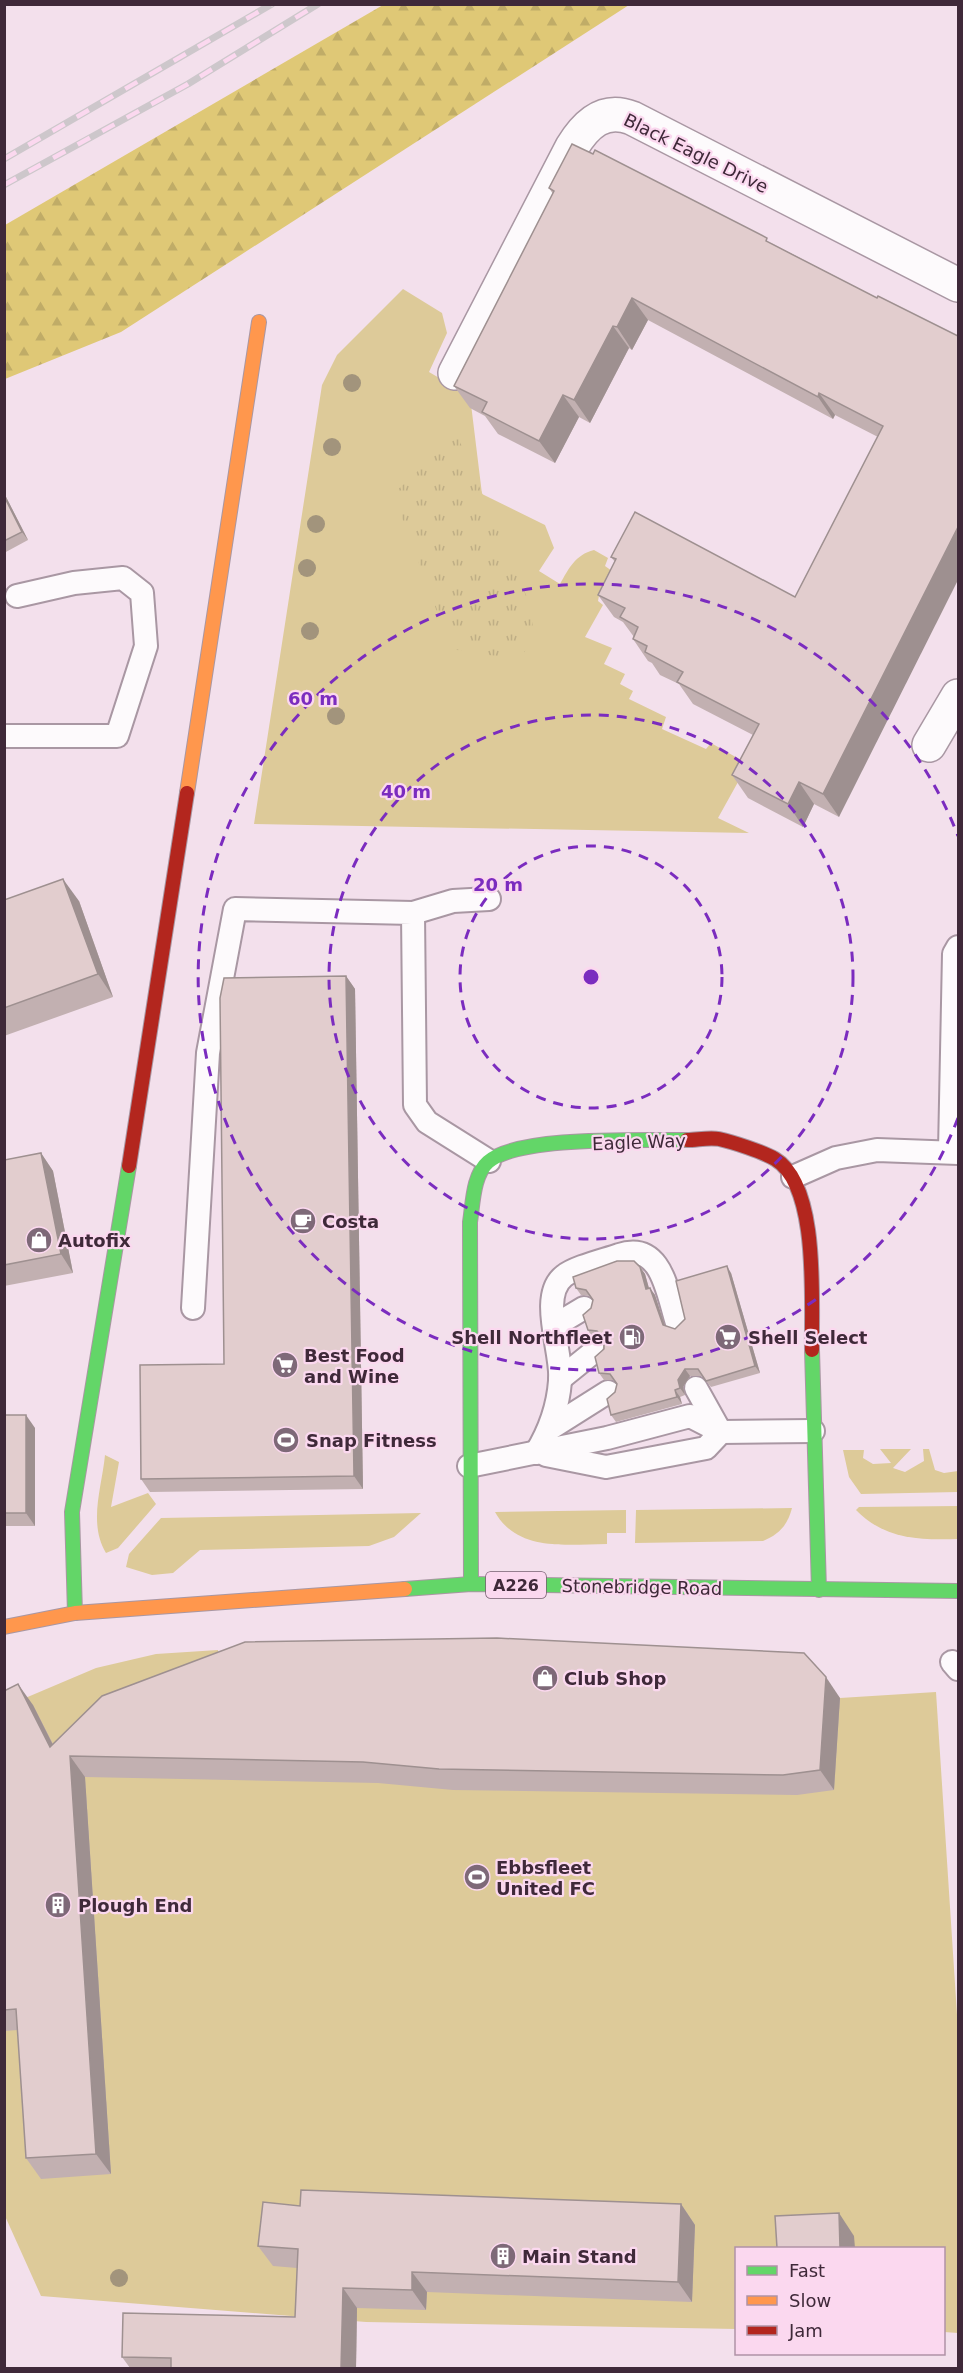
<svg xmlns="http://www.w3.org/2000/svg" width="963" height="2373" viewBox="0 0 963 2373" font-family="'DejaVu Sans',sans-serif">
<defs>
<pattern id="forest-firs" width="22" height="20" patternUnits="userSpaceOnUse" patternTransform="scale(1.5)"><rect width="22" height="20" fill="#dfc876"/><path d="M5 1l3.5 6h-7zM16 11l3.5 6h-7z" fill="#c0ac67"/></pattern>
<pattern id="park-tufts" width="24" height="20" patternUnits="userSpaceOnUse" patternTransform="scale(1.5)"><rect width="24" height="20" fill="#ddca99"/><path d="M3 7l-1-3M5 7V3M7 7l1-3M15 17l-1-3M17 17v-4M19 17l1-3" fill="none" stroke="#bfae85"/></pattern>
</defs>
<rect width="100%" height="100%" fill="#f3e0ec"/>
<g fill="#ddca99">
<path d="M403,289L442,313L447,333L429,372L470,396L482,494L545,525L554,548L539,571L560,584C569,568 575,555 594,550L608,558L605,566L612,571L600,590L598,601L603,605L585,637L612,648L604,664L625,674L620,684L633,691L629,699L666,717L662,729L706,749L711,743L748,764L718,818L749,833L254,824L322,385L337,355Z"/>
<polygon points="880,1449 911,1449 893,1468 905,1472 924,1461 923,1449 929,1449 935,1470 944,1473 958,1471 958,1492 861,1494 849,1477 843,1450 864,1450 863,1458 873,1464 891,1463"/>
<path d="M105,1455L119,1462L111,1507L148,1493L156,1504L118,1548L106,1553C88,1523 102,1487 105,1455Z"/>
<path d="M958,1506V1539C920,1540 885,1540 856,1510L859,1507Z"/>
<path d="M792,1508C788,1524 780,1534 763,1541L635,1543L636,1510Z"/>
<path d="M626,1510V1533H607V1544C568,1544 518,1553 495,1512Z"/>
<polygon points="421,1513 394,1537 369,1546 200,1550 173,1573 152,1575 126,1567 129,1554 161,1518"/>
<polygon points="218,1650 220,1676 818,1673 840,1698 936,1692 958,2030 958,2333 944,2332 944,2248 736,2248 736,2329 366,2322 41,2296 5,2216 4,1707 96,1668 156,1654"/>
</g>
<polygon fill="url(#forest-firs)" points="383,5 629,5 121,332 5,379 5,225"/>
<polygon fill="url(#park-tufts)" points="457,435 532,609 533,639 519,660 451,649 393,494"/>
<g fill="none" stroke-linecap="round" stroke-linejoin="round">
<defs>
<g id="lane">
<polyline points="4,736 117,736 146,646 142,593 123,578 74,583 17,596"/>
<polyline points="413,913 453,901 489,899"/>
<polyline points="950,1151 954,954 958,947"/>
<polyline points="793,1177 836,1158 877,1150 958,1153"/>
<polyline points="193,1308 208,1053 235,909 413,913 415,1105 427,1122 489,1161"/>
<polyline points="554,1326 584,1308"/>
<polyline points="560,1379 596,1350"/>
<polyline points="696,1388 720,1431"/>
<polyline points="551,1428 608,1392"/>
<path d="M536,1453C550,1430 558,1408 560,1381C563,1353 538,1296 564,1276C575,1267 605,1260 619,1255C662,1241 667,1292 677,1323"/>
<polyline points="546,1455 606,1467 706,1448 721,1432"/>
<polyline points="469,1466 607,1438 690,1416 721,1432 813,1431"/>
<polyline points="952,1662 958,1669"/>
</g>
<g id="street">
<path d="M455,373L572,147C586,124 604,107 632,118L958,285"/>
<polyline points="929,745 958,696"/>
</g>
<g id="fast">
<polyline points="812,1350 819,1590"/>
<path d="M471,1584L470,1222C473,1203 473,1175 488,1162C519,1135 644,1141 687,1140"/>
<polyline points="405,1589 471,1584 958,1591"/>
<polyline points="75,1613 72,1512 129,1166"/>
</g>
<g id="slow">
<polyline points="187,793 259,322"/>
<polyline points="4,1627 75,1613 405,1589"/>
</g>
<g id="jam">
<path d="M687,1140C697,1140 709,1137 719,1139C733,1142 763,1152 775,1159C820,1186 811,1304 812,1350"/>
<polyline points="129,1166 187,793"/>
</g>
</defs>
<use href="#lane" stroke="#a997a3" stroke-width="26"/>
<use href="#street" stroke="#a997a3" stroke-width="36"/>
<use href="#fast" stroke="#a997a3" stroke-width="16"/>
<use href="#slow" stroke="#a997a3" stroke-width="16"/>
<use href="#jam" stroke="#a997a3" stroke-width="16"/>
<use href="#lane" stroke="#fdfafc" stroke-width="22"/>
<use href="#street" stroke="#fdfafc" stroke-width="33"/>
<use href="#fast" stroke="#63d668" stroke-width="14"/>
<use href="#slow" stroke="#ff974d" stroke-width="14"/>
<use href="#jam" stroke="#b3261e" stroke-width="14"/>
<defs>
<g id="rail">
<polyline points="4,159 272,4"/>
<polyline points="4,185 188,84 318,4"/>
</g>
</defs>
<use href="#rail" stroke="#cdc7cb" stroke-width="7"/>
<use href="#rail" stroke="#fbd8ef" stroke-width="4.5" stroke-dasharray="14" stroke-linecap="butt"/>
</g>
<g fill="#a2947c">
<circle cx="352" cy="383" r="9"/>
<circle cx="332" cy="447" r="9"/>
<circle cx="316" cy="524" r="9"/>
<circle cx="307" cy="568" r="9"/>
<circle cx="310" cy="631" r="9"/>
<circle cx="336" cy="716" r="9"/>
<circle cx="119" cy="2278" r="9"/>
</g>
<g fill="#c2b0b1">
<polygon points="549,188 771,243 877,298 958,336 839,817 814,804 803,827 748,798 732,775 753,735 693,704 679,684 660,675 652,663 648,661 633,639 634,637 623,622 614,617 598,595 615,562 611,557 795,597 878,437 835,415 833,419 648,320 632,350 629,348 590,423 579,417 555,463 498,434 485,416 470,408 454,386 553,194"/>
<polygon points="4,493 28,540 4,553"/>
<polygon points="4,900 79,901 113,997 4,1036"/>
<polygon points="346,976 355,989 363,1489 150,1492 141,1479 224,1364"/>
<polygon points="41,1153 53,1171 73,1273 4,1286 4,1160"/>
<polygon points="640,1267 645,1274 649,1288 655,1295 665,1326 675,1329 731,1273 760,1373 711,1387 702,1376 690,1376 683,1387 685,1395 680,1397 682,1404 616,1422 611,1415 617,1384 614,1380 604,1380 599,1373 604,1341 601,1338 592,1337 588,1330 593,1300 590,1296 581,1295 576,1288"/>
<polygon points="4,1415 35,1428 35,1526 4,1526"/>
<polygon points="4,1691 33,1705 53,1744 840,1698 834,1790 797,1795 453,1790 378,1783 85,1777 111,2174 41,2179 26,2158 18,2030 4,2031"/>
<polygon points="681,2204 695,2225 692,2302 427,2292 426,2310 357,2308 356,2368 130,2368 122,2357 295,2317 297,2268 273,2266 258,2246 300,2206"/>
</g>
<g fill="#9e9090">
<polygon points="632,298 648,320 632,350 617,327"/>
<polygon points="613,326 629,348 590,423 574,400"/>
<polygon points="819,393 835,415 833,419 818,397"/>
<polygon points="563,395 579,417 555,463 539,441"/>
<polygon points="4,493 28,540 22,532 4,496"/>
<polygon points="958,527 958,580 839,817 823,794"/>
<polygon points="799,782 814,804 803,827 788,804"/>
<polygon points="63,879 79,901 113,997 98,974"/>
<polygon points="346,976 355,989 363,1489 354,1476"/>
<polygon points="41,1153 53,1171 73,1273 61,1254"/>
<polygon points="727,1266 731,1273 760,1373 755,1366"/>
<polygon points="640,1267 645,1274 651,1296 646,1289"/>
<polygon points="650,1288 655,1295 667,1332 663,1325"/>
<polygon points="685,1369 690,1376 683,1387 685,1395 680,1388 678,1380"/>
<polygon points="675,1390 680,1397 682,1404 677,1397"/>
<polygon points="26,1415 35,1428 35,1526 26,1513"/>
<polygon points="826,1677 840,1698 834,1790 820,1770"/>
<polygon points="18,1684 33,1705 64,1767 50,1747"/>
<polygon points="70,1756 85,1777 111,2174 96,2154"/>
<polygon points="681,2204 695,2225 692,2302 678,2282"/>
<polygon points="839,2213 854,2236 855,2248 840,2248"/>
<polygon points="412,2272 427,2292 426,2310 412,2290"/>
<polygon points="343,2288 357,2308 356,2368 341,2368"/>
</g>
<g fill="#e2cdce" stroke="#9e9090" stroke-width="1.5">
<polygon points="572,144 593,154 595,150 767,238 766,241 877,298 878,296 958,336 958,527 823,794 799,782 788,804 732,775 759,724 677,682 683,672 645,652 647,646 633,639 638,627 620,617 625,608 598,595 616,559 611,557 635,512 795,597 883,426 819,393 818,397 632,298 617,327 613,326 574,400 563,395 539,441 482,412 487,402 454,386 554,191 549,188"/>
<polygon points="4,496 22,532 4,541"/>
<polygon points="63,879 98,974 4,1008 4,900"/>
<polygon points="346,976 354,1476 141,1479 140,1365 224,1364 220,998 224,978"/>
<polygon points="41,1153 61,1254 4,1265 4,1160"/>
<polygon points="617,1261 634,1261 640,1267 646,1289 650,1288 663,1325 675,1329 685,1319 676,1281 727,1266 755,1366 706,1381 698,1369 685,1369 678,1380 680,1388 675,1390 677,1397 611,1415 607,1399 615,1392 617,1384 610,1374 599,1373 595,1357 604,1349 604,1341 597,1331 588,1330 583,1315 591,1308 593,1300 586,1290 576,1288 573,1277"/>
<rect x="4" y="1415" width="22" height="98"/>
<polygon points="497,1638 804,1653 826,1677 820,1770 783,1775 439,1769 363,1762 70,1756 96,2154 26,2158 16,2009 4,2010 4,1691 18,1684 50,1747 102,1696 245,1642"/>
<polygon points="301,2190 681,2204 678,2282 412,2272 412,2290 343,2288 341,2368 171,2368 171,2358 122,2357 123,2313 295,2317 298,2249 258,2246 263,2202 300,2206"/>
<polygon points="839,2213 840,2248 777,2248 775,2216"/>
</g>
<g fill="none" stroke="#7b2cbf" stroke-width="3" stroke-dasharray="10 8">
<circle cx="591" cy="977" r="131"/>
<circle cx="591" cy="977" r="262"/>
<path d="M958 1118A393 393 0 1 1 958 836"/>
</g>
<defs>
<symbol id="cafe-disc" viewBox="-11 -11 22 22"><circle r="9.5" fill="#7e6978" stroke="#fbd8ef"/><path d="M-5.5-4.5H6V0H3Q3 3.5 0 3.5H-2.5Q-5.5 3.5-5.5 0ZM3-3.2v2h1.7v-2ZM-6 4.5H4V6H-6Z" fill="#fff"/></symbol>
<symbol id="shop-disc" viewBox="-11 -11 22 22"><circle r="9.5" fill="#7e6978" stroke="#fbd8ef"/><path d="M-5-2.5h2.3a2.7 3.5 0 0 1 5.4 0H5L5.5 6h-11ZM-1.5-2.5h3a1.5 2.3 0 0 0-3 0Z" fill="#fff"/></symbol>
<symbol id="fuel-disc" viewBox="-11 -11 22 22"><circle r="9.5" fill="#7e6978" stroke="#fbd8ef"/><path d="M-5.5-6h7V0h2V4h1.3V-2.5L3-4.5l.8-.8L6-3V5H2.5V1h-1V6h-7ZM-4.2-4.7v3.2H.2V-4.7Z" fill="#fff"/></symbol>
<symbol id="supermarket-disc" viewBox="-11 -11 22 22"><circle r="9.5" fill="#7e6978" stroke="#fbd8ef"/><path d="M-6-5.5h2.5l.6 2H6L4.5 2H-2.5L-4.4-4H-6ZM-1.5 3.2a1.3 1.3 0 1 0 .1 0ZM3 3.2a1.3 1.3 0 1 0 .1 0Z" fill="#fff"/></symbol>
<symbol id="stadium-disc" viewBox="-11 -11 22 22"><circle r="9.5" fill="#7e6978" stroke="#fbd8ef"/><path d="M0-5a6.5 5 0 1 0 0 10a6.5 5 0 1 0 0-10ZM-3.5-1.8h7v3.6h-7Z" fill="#fff"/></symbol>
<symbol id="building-disc" viewBox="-11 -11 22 22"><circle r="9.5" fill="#7e6978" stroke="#fbd8ef"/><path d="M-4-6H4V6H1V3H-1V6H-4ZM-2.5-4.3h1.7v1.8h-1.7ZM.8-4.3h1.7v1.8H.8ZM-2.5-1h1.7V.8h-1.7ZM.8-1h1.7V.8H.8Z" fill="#fff"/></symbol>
</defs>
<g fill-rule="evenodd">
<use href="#cafe-disc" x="288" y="1206" width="30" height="30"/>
<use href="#shop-disc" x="24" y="1225" width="30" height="30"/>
<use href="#fuel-disc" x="617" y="1322" width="30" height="30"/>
<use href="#supermarket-disc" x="713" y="1322" width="30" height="30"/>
<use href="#supermarket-disc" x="270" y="1350" width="30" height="30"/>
<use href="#stadium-disc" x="271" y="1425" width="30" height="30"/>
<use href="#shop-disc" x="530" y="1663" width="30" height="30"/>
<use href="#stadium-disc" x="462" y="1862" width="30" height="30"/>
<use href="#building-disc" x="43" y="1890" width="30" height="30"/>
<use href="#building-disc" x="488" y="2241" width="30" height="30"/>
</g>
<g text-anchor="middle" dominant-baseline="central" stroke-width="4.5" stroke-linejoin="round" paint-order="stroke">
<rect fill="#fbd8ef" stroke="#775e70" stroke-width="1.5" x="486" y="1572" width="60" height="26" rx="4.5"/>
<g font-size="16" font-weight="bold" fill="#3f2939">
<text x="516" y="1585">A226</text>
</g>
<g font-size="18" fill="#3f2939" stroke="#fbd8ef">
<text transform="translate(696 153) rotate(26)">Black Eagle Drive</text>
<text transform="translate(639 1142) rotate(-2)">Eagle Way</text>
<text transform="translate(642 1587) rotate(1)">Stonebridge Road</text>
</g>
<g font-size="18" font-weight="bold" fill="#3f2939" stroke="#fbd8ef" text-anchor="start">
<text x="322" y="1221">Costa</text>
<text x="58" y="1240">Autofix</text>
<text x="612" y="1337" text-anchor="end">Shell Northfleet</text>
<text x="748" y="1337">Shell Select</text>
<text x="304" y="1355">Best Food<tspan x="304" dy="21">and Wine</tspan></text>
<text x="306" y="1440">Snap Fitness</text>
<text x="564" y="1678">Club Shop</text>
<text x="496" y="1867">Ebbsfleet<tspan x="496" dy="21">United FC</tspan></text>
<text x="78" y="1905">Plough End</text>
<text x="522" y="2256">Main Stand</text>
</g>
</g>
<circle cx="591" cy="977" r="9" fill="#7b2cbf" stroke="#fbd8ef" stroke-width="3"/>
<g font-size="18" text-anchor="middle" font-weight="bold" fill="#7b2cbf" stroke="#fbd8ef" stroke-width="4.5" stroke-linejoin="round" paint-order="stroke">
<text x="313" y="705">60 m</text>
<text x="406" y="798">40 m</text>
<text x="498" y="891">20 m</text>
</g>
<rect width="963" height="2373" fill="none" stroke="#3f2939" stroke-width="12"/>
<rect x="735" y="2247" width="210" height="108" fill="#fbd8ef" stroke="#b092a6" stroke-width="1.5"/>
<rect x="747" y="2266" width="30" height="9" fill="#63d668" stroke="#b092a6" stroke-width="1.5"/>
<text x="789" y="2277" font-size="18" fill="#3f2939">Fast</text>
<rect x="747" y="2296" width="30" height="9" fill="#ff974d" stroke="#b092a6" stroke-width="1.5"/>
<text x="789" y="2307" font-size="18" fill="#3f2939">Slow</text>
<rect x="747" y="2326" width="30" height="9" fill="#b3261e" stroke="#b092a6" stroke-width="1.5"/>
<text x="789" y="2337" font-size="18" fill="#3f2939">Jam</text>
</svg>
